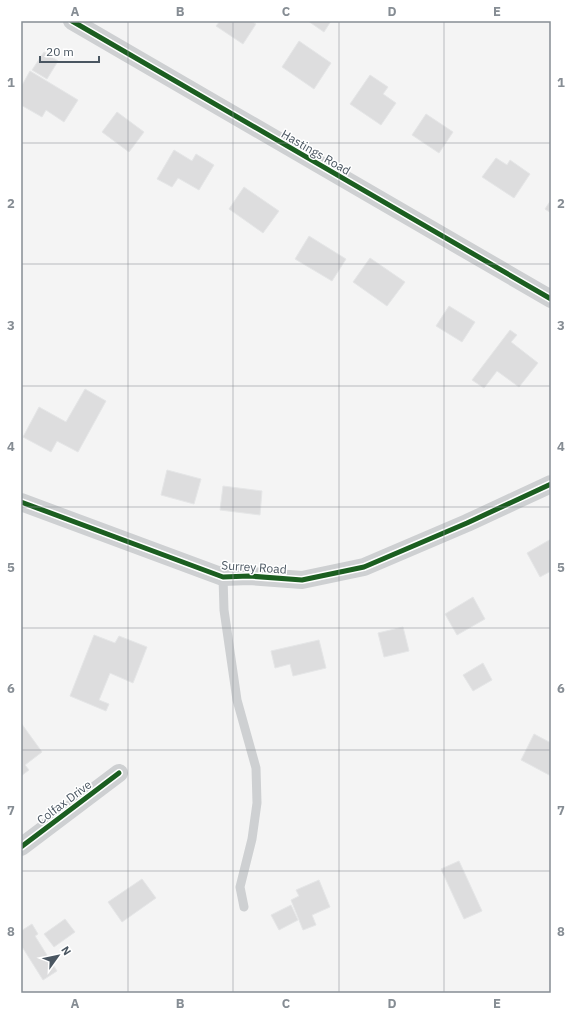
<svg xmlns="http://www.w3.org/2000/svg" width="572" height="1014" viewBox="0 0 572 1014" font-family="'IBM Plex Sans',sans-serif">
<rect width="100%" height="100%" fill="#f4f4f4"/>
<g fill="#ddddde" stroke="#e5e6e7">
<polygon points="220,21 251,21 256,24 243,44 216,26"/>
<polygon points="308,21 331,21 324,32"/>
<polygon points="299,41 331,63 314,89 282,67"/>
<polygon points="44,52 58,61 47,79 32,70"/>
<polygon points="30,71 78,100 64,122 46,110 42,117 21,105 21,87"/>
<polygon points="370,75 388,87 383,94 396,103 381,125 350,104"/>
<polygon points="117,112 144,132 129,152 102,132"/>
<polygon points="426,114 453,132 439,153 412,135"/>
<polygon points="174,150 192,161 196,154 214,165 199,190 178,178 172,187 157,179"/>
<polygon points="496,158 507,165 510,160 530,174 514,198 482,177"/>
<polygon points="244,187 279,211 263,233 229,209"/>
<polygon points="551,200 551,213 545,209"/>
<polygon points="309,236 346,259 332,281 295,259"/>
<polygon points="370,258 405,282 387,306 353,282"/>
<polygon points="449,306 475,322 462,342 436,326"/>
<polygon points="510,330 517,335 511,342 538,363 519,387 497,371 484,388 472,380"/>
<polygon points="85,389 106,401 78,452 57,441 51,452 23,437 39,407 66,422"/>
<polygon points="167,470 201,479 194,504 161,495"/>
<polygon points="223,486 262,491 260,515 220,510"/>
<polygon points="551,539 551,571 540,577 527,553"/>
<polygon points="473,597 485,619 457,635 445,614"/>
<polygon points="403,627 409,651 384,657 378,633"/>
<polygon points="94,635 115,643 119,636 147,647 133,683 110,673 99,700 109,704 106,711 70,696"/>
<polygon points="319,640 326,668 293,676 290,664 275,668 271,651"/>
<polygon points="483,663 492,680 473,691 463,675"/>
<polygon points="21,723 42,752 25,765 29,770 21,776"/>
<polygon points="534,734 551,743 551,776 521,760"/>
<polygon points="459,861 482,911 464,919 441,869"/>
<polygon points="142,879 156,898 122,922 108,902"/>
<polygon points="319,880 330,907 312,915 316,925 303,930 291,900 299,896 296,890"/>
<polygon points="291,905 298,920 279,930 271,915"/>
<polygon points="65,919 75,932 54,947 44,934"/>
<polygon points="32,924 38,934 35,936 57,971 43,980 21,945 21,931"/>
</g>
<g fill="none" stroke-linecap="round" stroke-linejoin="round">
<polyline stroke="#ced0d2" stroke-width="9" points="223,577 224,610 237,700 256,768 257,803 252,839 240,887 244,907"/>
<g stroke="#ced0d2" stroke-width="18">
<polyline points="72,21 551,299"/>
<polyline points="21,502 223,577 249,576 302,580 364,567 467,523 551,484"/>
<polyline points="21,847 119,773"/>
</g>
<defs>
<g id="cycleway">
<polyline points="72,21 551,299"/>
<polyline points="21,502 223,577 249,576 302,580 364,567 467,523 551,484"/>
<polyline points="21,847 119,773"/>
</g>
</defs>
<use href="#cycleway" stroke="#fff" stroke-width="8"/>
<use href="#cycleway" stroke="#1b5e20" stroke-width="5"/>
</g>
<path fill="none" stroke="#868d94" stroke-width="1" stroke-opacity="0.55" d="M128,21V993M233,21V993M339,21V993M444,21V993M21,143H551M21,264H551M21,386H551M21,507H551M21,628H551M21,750H551M21,871H551"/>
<g text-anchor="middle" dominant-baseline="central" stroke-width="3" stroke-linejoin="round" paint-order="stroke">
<g font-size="12" fill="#4a5661" stroke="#fff">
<text transform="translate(316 152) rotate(30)">Hastings Road</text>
<text transform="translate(254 567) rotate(4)">Surrey Road</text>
<text transform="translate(64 802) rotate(-37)">Colfax Drive</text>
</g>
</g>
<rect width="572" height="1014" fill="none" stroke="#ffffff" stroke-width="44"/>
<g transform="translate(58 956) rotate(57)" stroke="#ffffff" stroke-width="3" paint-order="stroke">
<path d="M0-3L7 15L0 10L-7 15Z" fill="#4a5661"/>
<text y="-6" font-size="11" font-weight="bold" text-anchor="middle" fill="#4a5661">N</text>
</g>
<path d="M40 56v6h59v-6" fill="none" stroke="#4a5661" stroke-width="2"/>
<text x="46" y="56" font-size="12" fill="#4a5661" stroke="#ffffff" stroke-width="3" paint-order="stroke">20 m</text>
<rect x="22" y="22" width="528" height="970" fill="none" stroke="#868d94" stroke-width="1.5"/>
<g font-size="13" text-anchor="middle" font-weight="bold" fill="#868d94">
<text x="75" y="16">A</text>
<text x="180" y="16">B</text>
<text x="286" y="16">C</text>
<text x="392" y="16">D</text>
<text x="497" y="16">E</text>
<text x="11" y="87">1</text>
<text x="561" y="87">1</text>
<text x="11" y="208">2</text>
<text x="561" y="208">2</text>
<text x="11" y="330">3</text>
<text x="561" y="330">3</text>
<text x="11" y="451">4</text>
<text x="561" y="451">4</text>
<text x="11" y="572">5</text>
<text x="561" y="572">5</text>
<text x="11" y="693">6</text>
<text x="561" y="693">6</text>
<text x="11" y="815">7</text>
<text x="561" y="815">7</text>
<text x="11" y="936">8</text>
<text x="561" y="936">8</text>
<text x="75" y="1008">A</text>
<text x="180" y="1008">B</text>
<text x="286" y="1008">C</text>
<text x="392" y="1008">D</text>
<text x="497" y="1008">E</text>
</g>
</svg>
